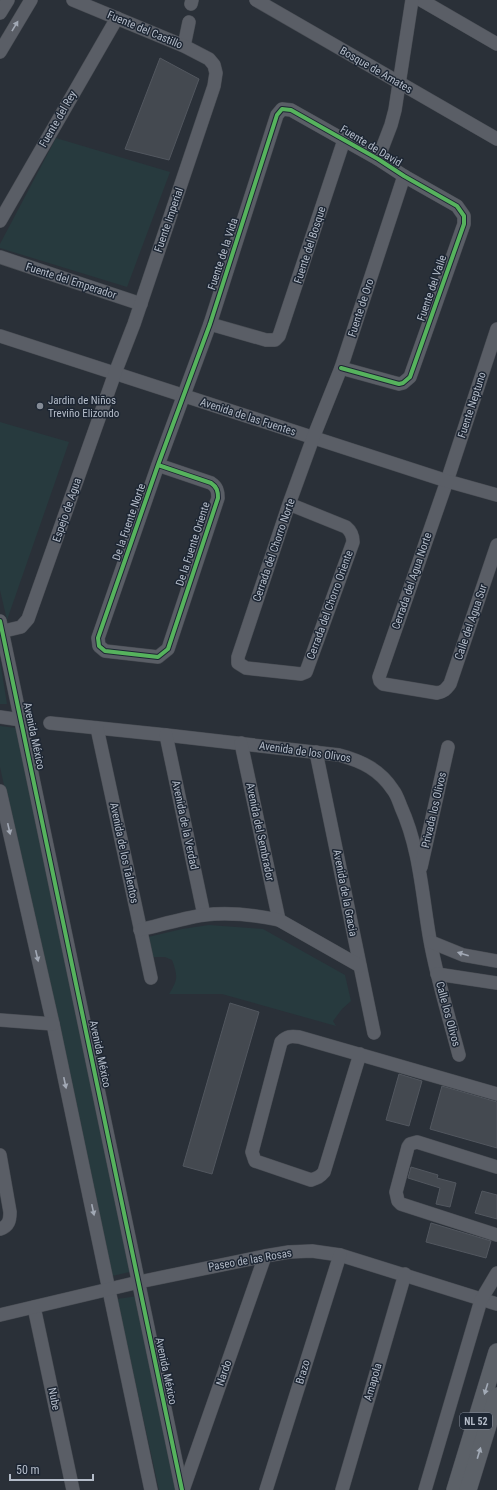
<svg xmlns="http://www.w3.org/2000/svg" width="497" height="1490" viewBox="0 0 497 1490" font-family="'Roboto Condensed',sans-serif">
<rect width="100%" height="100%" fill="#2a3038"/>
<g fill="#273a3e">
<polygon points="56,138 170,172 127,287 0,248 0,244"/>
<polygon points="0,422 69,442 7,620 0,590"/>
<polygon points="0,661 7,704 0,704"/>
<polygon points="0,726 16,728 134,1271 112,1276 0,767"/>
<path d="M209,925L263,929L345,975L351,1001L342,1009L333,1021L336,1026L222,994H169C178,980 178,976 172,960L165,957H151L144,938L182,929Z"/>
<polygon points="138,1296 180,1490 159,1490 117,1299"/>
</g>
<g fill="#444950" stroke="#52575f">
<polygon points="160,58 199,79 169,160 125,149"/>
<polygon points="230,1003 259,1012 212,1174 183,1166"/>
<polygon points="399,1074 422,1081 409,1126 386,1120"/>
<polygon points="442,1086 497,1102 497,1148 430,1129"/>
<polygon points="411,1167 438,1175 437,1178 456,1183 450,1207 436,1204 440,1188 408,1178"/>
<polygon points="482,1191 497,1195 497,1219 475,1213"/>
<polygon points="431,1223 491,1241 486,1258 426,1242"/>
</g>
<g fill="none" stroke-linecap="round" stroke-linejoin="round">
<defs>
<g id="minor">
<polyline points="256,0 497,139"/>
<polyline points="421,0 497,44"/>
<polyline points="191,4 192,0"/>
<polyline points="0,13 8,0"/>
<polyline points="184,46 189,22"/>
<polyline points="0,52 31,0"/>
<polyline points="378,159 391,125 395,110 412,0"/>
<polyline points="0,221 117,18"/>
<polyline points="0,257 141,304"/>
<polyline points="210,324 266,340 275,340 279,336 344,140"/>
<path d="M497,329L447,481L379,677L380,681L383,684L437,693C444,692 446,689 450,684L497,545"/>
<polyline points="0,336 447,481 497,495"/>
<path d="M158,465L211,483C217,487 218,491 218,498L168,649L158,657L105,651L99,646L98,638L158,465L210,324L277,115L282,109L291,110L378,159L404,176L457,206L464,216V224L410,377L403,383L399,384L341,368"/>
<path d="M289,504L346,527C351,531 353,535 353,542L306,672L301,674L246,668L238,663V657L289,504L313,438L341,368L404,176"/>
<polyline points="0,621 182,1490"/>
<polyline points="0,632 21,627 28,619 115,373 134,324 214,86 216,73 214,65 209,59 184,46 73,0"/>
<polyline points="0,717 21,720"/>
<path d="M50,723L166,735L339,755C362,761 380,770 393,790C397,795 399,802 401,807C420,849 422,895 430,940C437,979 449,1017 459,1055"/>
<polyline points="97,728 151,978"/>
<polyline points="166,735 204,915"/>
<polyline points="241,743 279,920"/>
<polyline points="316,752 374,1033"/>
<polyline points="0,791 53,1024 151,1490"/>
<polyline points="421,867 448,747"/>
<path d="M140,930C161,925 183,918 204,915C229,912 255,915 279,920L360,966"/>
<polyline points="431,942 463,955 497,961"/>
<polyline points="437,974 497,983"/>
<polyline points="0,1020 53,1024"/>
<path d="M360,1054L324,1172C320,1177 317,1178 311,1180L255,1161L252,1152L281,1042C287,1036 291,1036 299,1037L497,1094"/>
<path d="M0,1155L10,1212C10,1220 9,1226 0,1229"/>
<polyline points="497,1167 417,1142 410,1144 408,1147 396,1192 398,1201 401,1204 497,1235"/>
<polyline points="34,1307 73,1490"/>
<polyline points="0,1315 139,1282 265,1256 289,1252 312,1251 340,1255 497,1304"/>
<polyline points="183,1490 265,1256"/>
<polyline points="266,1490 340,1255"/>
<polyline points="342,1490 405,1274"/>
<polyline points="425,1490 481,1300 497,1273"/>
</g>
<g id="major">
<polyline points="455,1490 497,1352"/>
<polyline points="468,1490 497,1396"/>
</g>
</defs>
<use href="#minor" stroke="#484c53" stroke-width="14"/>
<use href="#major" stroke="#484c55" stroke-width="18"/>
<use href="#minor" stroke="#5a5e66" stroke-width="13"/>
<use href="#major" stroke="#5c6168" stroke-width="17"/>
<defs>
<g id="cycleway">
<path d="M158,465L211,483C217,487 218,491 218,498L168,649L158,657L105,651L99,646L98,638L158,465L210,324L277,115L282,109L291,110L378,159L404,176L457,206L464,216V224L410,377L403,383L399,384L341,368"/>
<polyline points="0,621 182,1490"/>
</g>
</defs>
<use href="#cycleway" stroke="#1d2633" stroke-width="6"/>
<use href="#cycleway" stroke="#56b35d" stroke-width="4"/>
</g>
<defs><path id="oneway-solid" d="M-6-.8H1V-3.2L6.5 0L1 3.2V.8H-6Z"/></defs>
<g fill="#a2a9b5">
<use href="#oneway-solid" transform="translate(15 26) rotate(-59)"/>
<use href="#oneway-solid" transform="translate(9 829) rotate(77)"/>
<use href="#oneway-solid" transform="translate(463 954) rotate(-163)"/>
<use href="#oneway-solid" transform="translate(37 956) rotate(77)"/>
<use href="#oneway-solid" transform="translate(65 1083) rotate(78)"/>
<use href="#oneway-solid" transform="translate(93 1210) rotate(78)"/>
</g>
<g fill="#a2aab6">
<use href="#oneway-solid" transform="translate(486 1389) rotate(107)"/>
<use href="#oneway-solid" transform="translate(479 1453) rotate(-73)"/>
</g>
<circle fill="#848b96" stroke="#1d2633" stroke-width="1.5" cx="40" cy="406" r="4"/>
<g text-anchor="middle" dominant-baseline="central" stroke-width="3" stroke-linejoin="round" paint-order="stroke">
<rect fill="#1d2633" stroke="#878f9c" stroke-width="1" x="460" y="1413" width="32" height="16" rx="3"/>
<g font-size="10" font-weight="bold" fill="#b4bcc9">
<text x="476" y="1421">NL 52</text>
</g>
<g font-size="11" fill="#b4bcc9" stroke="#1d2633">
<text transform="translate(145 30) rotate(23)">Fuente del Castillo</text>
<text transform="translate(376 70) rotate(30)">Bosque de Amates</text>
<text transform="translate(58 119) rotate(-60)">Fuente del Rey</text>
<text transform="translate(371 146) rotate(31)">Fuente de David</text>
<text transform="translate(169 220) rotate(-71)">Fuente Imperial</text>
<text transform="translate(310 245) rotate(-72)">Fuente del Bosque</text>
<text transform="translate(223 254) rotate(-72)">Fuente de la Vida</text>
<text transform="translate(71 281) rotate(18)">Fuente del Emperador</text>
<text transform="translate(432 288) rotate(-71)">Fuente del Valle</text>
<text transform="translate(361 308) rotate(-72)">Fuente de Oro</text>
<text transform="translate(472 405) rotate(-72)">Fuente Neptuno</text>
<text transform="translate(248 417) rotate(18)">Avenida de las Fuentes</text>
<text transform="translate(67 510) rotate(-71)">Espejo de Agua</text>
<text transform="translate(129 522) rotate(-71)">De la Fuente Norte</text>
<text transform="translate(193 544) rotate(-72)">De la Fuente Oriente</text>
<text transform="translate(274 550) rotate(-71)">Cerrada del Chorro Norte</text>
<text transform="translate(412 581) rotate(-71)">Cerrada del Agua Norte</text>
<text transform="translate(330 605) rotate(-70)">Cerrada del Chorro Oriente</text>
<text transform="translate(471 622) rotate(-71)">Calle del Agua Sur</text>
<text transform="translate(34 736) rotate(78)">Avenida México</text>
<text transform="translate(305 752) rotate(8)">Avenida de los Olivos</text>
<text transform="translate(434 810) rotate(-77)">Privada los Olivos</text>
<text transform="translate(185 825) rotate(78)">Avenida de la Verdad</text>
<text transform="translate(260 832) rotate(78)">Avenida del Sembrador</text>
<text transform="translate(124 853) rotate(78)">Avenida de los Talentos</text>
<text transform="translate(345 893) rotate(79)">Avenida de la Gracia</text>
<text transform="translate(448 1014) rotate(75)">Calle los Olivos</text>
<text transform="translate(100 1054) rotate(78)">Avenida México</text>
<text transform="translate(250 1260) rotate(-10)">Paseo de las Rosas</text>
<text transform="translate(166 1371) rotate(78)">Avenida México</text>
<text transform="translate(303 1372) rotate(-73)">Brazo</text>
<text transform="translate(224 1373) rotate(-71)">Nardo</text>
<text transform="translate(373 1382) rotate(-74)">Amapola</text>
<text transform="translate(54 1399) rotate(78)">Nube</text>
</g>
<g font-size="11" fill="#b4bcc9" stroke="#1d2633" text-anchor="start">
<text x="48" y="400">Jardin de Niños<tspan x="48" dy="13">Treviño Elizondo</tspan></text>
</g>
</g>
<path d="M10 1474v6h83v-6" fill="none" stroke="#b4bcc9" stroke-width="2"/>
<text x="16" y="1474" font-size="12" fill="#b4bcc9" stroke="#1d2633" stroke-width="3" paint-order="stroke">50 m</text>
</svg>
